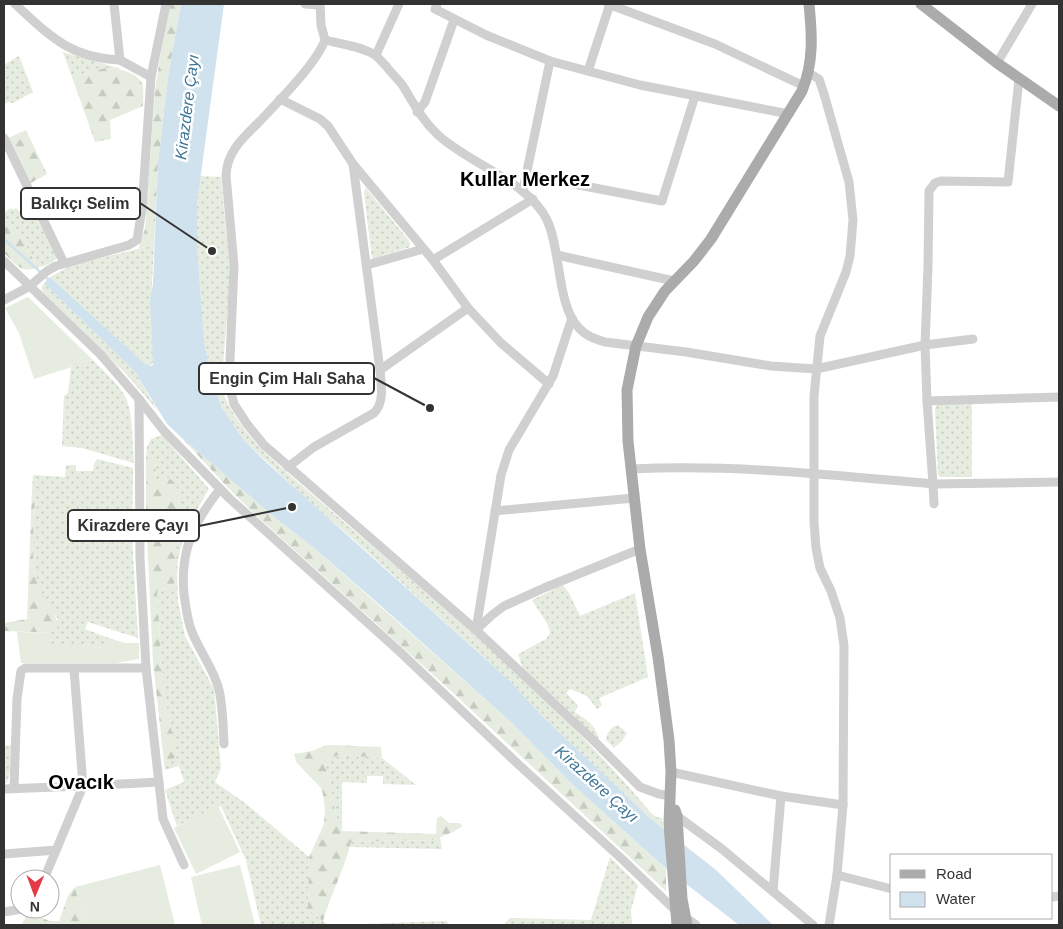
<svg xmlns="http://www.w3.org/2000/svg" width="1063" height="929" viewBox="0 0 1063 929" font-family="Helvetica,sans-serif">
<defs>
<pattern id="grass-dots" width="8" height="8" patternUnits="userSpaceOnUse" patternTransform="scale(1.25)"><rect width="8" height="8" fill="#e6ecdf"/><path d="M2 2h.1M6 6h.1" fill="none" stroke="#c6cbc0" stroke-width="1.8" stroke-linecap="round"/></pattern>
<pattern id="forest-firs" width="22" height="20" patternUnits="userSpaceOnUse" patternTransform="scale(1.25)"><rect width="22" height="20" fill="#e6ecdf"/><path d="M5 1l3.5 6h-7zM16 11l3.5 6h-7z" fill="#c6cbc0"/></pattern>
</defs>
<rect width="100%" height="100%" fill="#fff"/>
<g fill="url(#grass-dots)">
<polygon points="63,52 121,69 105,68 72,77"/>
<polygon points="19,56 33,92 13,103 9,102 4,104 4,65"/>
<path d="M200,176L221,177L229,262L230,282L223,365L216,372C226,407 239,424 263,451C394,569 538,677 651,813L656,817L662,818L663,828L650,818L542,716L510,681L354,540L302,495L243,439L222,408L210,372L204,341L197,243V203Z"/>
<polygon points="366,188 410,242 410,247 372,259 364,192"/>
<path d="M30,203L57,257C53,264 43,266 36,268V264L28,251L24,239L4,216V211L5,212L11,208L13,210L16,208L19,211Z"/>
<path d="M154,245C152,284 149,322 154,361L150,366L144,363L50,277L72,265Z"/>
<polygon points="44,283 135,372 158,411 126,374 44,293 41,288"/>
<path d="M93,360C103,371 115,381 123,393C134,408 132,445 134,463L82,448L62,446L64,396L68,393L71,367Z"/>
<polygon points="972,403 972,477 940,477 938,475 935,408 937,405"/>
<polygon points="162,435 209,489 192,518 184,536 178,559 177,577 178,601 185,636 214,689 221,768 215,782 245,803 309,857 308,909 328,925 261,925 246,860 221,806 177,826 165,790 184,782 179,766 165,770 164,762 170,761 175,752 163,685 157,591 161,589 170,588 177,512 180,494 156,481 156,467 150,453 146,457 147,447 151,439"/>
<path d="M97,459L133,468L132,538L138,638L88,622L85,629L109,638L106,649L87,644H51L47,633H51L58,619C50,608 41,595 37,582C29,560 35,518 35,494L32,491L33,475L65,477L66,465H76V471H93L94,464Z"/>
<path d="M563,585L569,593L580,616L635,593L648,677L599,698L602,705L597,709L587,696L570,689L566,693L578,705L575,712C587,720 596,725 599,740L554,697L524,672L518,654L546,639L550,633L548,625L532,600Z"/>
<path d="M618,725L627,733L622,741L614,748L606,740C607,733 610,727 618,725Z"/>
<path d="M11,745C10,757 13,777 4,785V746Z"/>
<polygon points="339,755 382,758 416,785 383,784 383,776 367,776 367,783 342,782 342,831 337,820 326,766 329,757"/>
<polygon points="440,837 442,849 350,847 351,842 434,840"/>
<polygon points="610,857 638,885 631,910 632,925 503,925 510,918 591,920"/>
<polygon points="447,921 448,925 333,925"/>
</g>
<g fill="url(#forest-firs)">
<polygon points="170,4 181,4 168,77 158,162 154,245 138,249 145,229 155,90 161,51"/>
<path d="M105,68C116,68 140,72 143,86C144,92 143,100 143,106L110,120L111,139L95,142L72,77Z"/>
<polygon points="26,130 47,174 29,184 8,138"/>
<path d="M4,216L24,239L28,251L36,264V268C21,274 14,262 4,253Z"/>
<polygon points="182,438 279,521 313,547 512,723 573,785 666,869 666,891 452,692 259,518 229,489"/>
<polygon points="150,452 155,456 156,481 167,477 174,482 180,494 177,512 174,584 170,588 161,589 157,591 163,685 176,756 170,761 164,762 153,662 146,517 146,457"/>
<path d="M32,491L35,494C35,518 29,561 37,582C42,597 57,612 58,627L51,633L4,631V623L27,619Z"/>
<path d="M331,745L381,747L382,758L339,755L329,758L326,766L337,820L342,831L436,834L437,818L441,816L449,823H459L463,826L453,832L434,840L351,842C344,870 331,894 323,921L308,909L309,857L324,824L325,808L322,789L296,762L294,754L312,751L324,746Z"/>
<polygon points="75,887 85,925 22,925 28,911 49,921 59,921 68,896"/>
</g>
<g fill="#e6ecdf">
<polygon points="28,297 93,360 34,379 19,333 5,308"/>
<polygon points="17,632 47,633 52,644 87,644 105,649 109,638 125,643 139,643 139,659 116,663 21,663"/>
<polygon points="218,806 240,852 196,874 174,828"/>
<polygon points="160,865 175,925 85,925 75,887"/>
<polygon points="240,865 255,925 202,925 191,877"/>
</g>
<polygon fill="#cfe2ee" points="181,4 224,4 197,203 197,243 204,341 210,372 222,408 243,439 268,464 510,681 542,716 650,818 716,870 773,925 739,925 663,866 573,785 512,723 380,605 313,547 279,521 182,438 167,424 135,372 44,283 50,277 144,363 150,366 153,365 150,299 153,284 158,162 168,77"/>
<g fill="none" stroke-linecap="round" stroke-linejoin="round">
<polyline stroke="#cfe2ee" stroke-width="2.5" points="4,239 49,280"/>
<g stroke="#d0d0d0" stroke-width="9">
<path d="M15,4C50,36 70,58 120,60"/>
<polyline points="305,4 320,5"/>
<path d="M320,4L321,25L325,40C340,44 361,46 375,55C379,58 383,63 386,66C391,73 398,79 403,86C414,104 422,120 438,135C471,165 528,181 547,220C561,249 557,307 579,328C586,336 595,339 605,342L686,352L771,366L816,369L925,345L973,339"/>
<polyline points="437,4 435,9 486,35 550,61 640,85 789,114"/>
<polyline points="608,4 715,44 804,86"/>
<path d="M325,40C316,64 278,102 260,121C244,137 227,151 226,175L234,266L229,383L234,404L247,424L264,445L476,630L593,740L640,787L659,794L671,796"/>
<polyline points="376,55 399,4"/>
<polyline points="997,63 1032,4"/>
<polyline points="588,71 610,4"/>
<polyline points="809,73 819,79 824,94 849,182 853,220 850,256 846,272 820,336 814,396 814,522 816,548 820,568 831,591 840,618 844,646 843,805 837,875 829,925"/>
<polyline points="151,77 166,4"/>
<polyline points="1019,79 1008,182 941,181 935,183 929,191 928,267 925,345 927,401 1059,397"/>
<path d="M280,99L320,119L328,126L353,164L380,370C381,384 385,402 374,413L314,447L288,467"/>
<polyline points="417,112 425,102 454,20"/>
<polyline points="4,138 64,263"/>
<polyline points="353,164 433,260"/>
<polyline points="527,175 662,201 695,96"/>
<polyline points="523,190 550,61"/>
<polyline points="533,199 433,260 468,308 501,343 549,384"/>
<polyline points="557,255 674,281"/>
<polyline points="4,261 101,355 139,399 164,431 229,498 400,652 519,765 623,860 675,910 696,925"/>
<polyline points="367,265 423,249"/>
<polyline points="4,300 30,286 47,271 56,266 129,245 137,240 142,209 151,77 120,60 114,4"/>
<polyline points="572,318 553,376 509,450 501,475 476,630 492,615 504,606 544,588 640,549"/>
<polyline points="380,370 468,308"/>
<polyline points="139,399 140,558 146,668 163,819 184,865"/>
<path d="M631,469C732,464 832,475 933,484L927,401"/>
<path d="M220,489C193,523 180,551 184,594C186,607 187,620 192,632C200,652 214,669 219,690C223,707 223,726 224,744"/>
<polyline points="934,504 933,484 1059,482"/>
<polyline points="495,511 634,498"/>
<polyline points="671,772 781,796 843,805"/>
<polyline points="14,788 17,699 21,671 25,668 146,668"/>
<polyline points="4,789 83,786 74,669"/>
<polyline points="677,816 722,849 813,925"/>
<polyline points="4,854 56,850"/>
<polyline points="837,875 892,889"/>
<polyline points="44,879 83,786 159,782"/>
<polyline points="773,891 781,796"/>
<polyline points="1052,897 1059,896"/>
<polyline points="4,912 21,909"/>
</g>
<g stroke="#ababab" stroke-width="11">
<polyline points="921,4 997,63 1059,106"/>
<polyline points="675,810 677,816 682,899 687,925"/>
<path d="M677,925L669,824L671,772L669,740L658,657L640,549L628,441L627,390L636,346L648,317L665,291L694,261L711,239L802,91C814,62 812,34 809,4"/>
</g>
</g>
<g text-anchor="middle" dominant-baseline="central" stroke-width="5" stroke-linejoin="round" paint-order="stroke">
<g font-size="16" font-style="italic" fill="#3f7597" stroke="#fff">
<text transform="translate(187 107) rotate(-83)">Kirazdere Çayı</text>
<text transform="translate(597 784) rotate(42)">Kirazdere Çayı</text>
</g>
<g font-size="20" font-weight="bold" fill="#000" stroke="#fff">
<text x="525" y="179">Kullar Merkez</text>
<text x="81" y="782">Ovacık</text>
</g>
</g>
<path fill="none" stroke="#333" stroke-width="2" d="M212 251L140 203M430 408L374 378M292 507L199 526"/>
<g fill="#333" stroke="#fff" stroke-width="2">
<circle cx="212" cy="251" r="5"/>
<circle cx="430" cy="408" r="5"/>
<circle cx="292" cy="507" r="5"/>
</g>
<g fill="#fff" stroke="#333" stroke-width="2">
<rect x="21" y="188" width="119" height="31" rx="5"/>
<rect x="199" y="363" width="175" height="31" rx="5"/>
<rect x="68" y="510" width="131" height="31" rx="5"/>
</g>
<g font-size="16" text-anchor="middle" font-weight="bold" fill="#333">
<text x="80" y="209">Balıkçı Selim</text>
<text x="287" y="384">Engin Çim Halı Saha</text>
<text x="133" y="531">Kirazdere Çayı</text>
</g>
<rect width="1063" height="929" fill="none" stroke="#333333" stroke-width="10"/>
<rect x="890" y="854" width="162" height="65" fill="#ffffff" stroke="#adadad"/>
<rect x="900" y="870" width="25" height="8" fill="#ababab" stroke="#adadad"/>
<text x="936" y="879" font-size="15" fill="#333333">Road</text>
<rect x="900" y="892" width="25" height="15" fill="#cfe2ee" stroke="#adadad"/>
<text x="936" y="904" font-size="15" fill="#333333">Water</text>
<g transform="translate(35 894) rotate(181)"><circle r="24" fill="#ffffff" stroke="#adadad"/>
<path d="M0-4L9 19L0 12L-9 19Z" fill="#e63946"/>
<text y="-8" font-size="14" font-weight="bold" text-anchor="middle" fill="#333333">N</text>
</g>
</svg>
